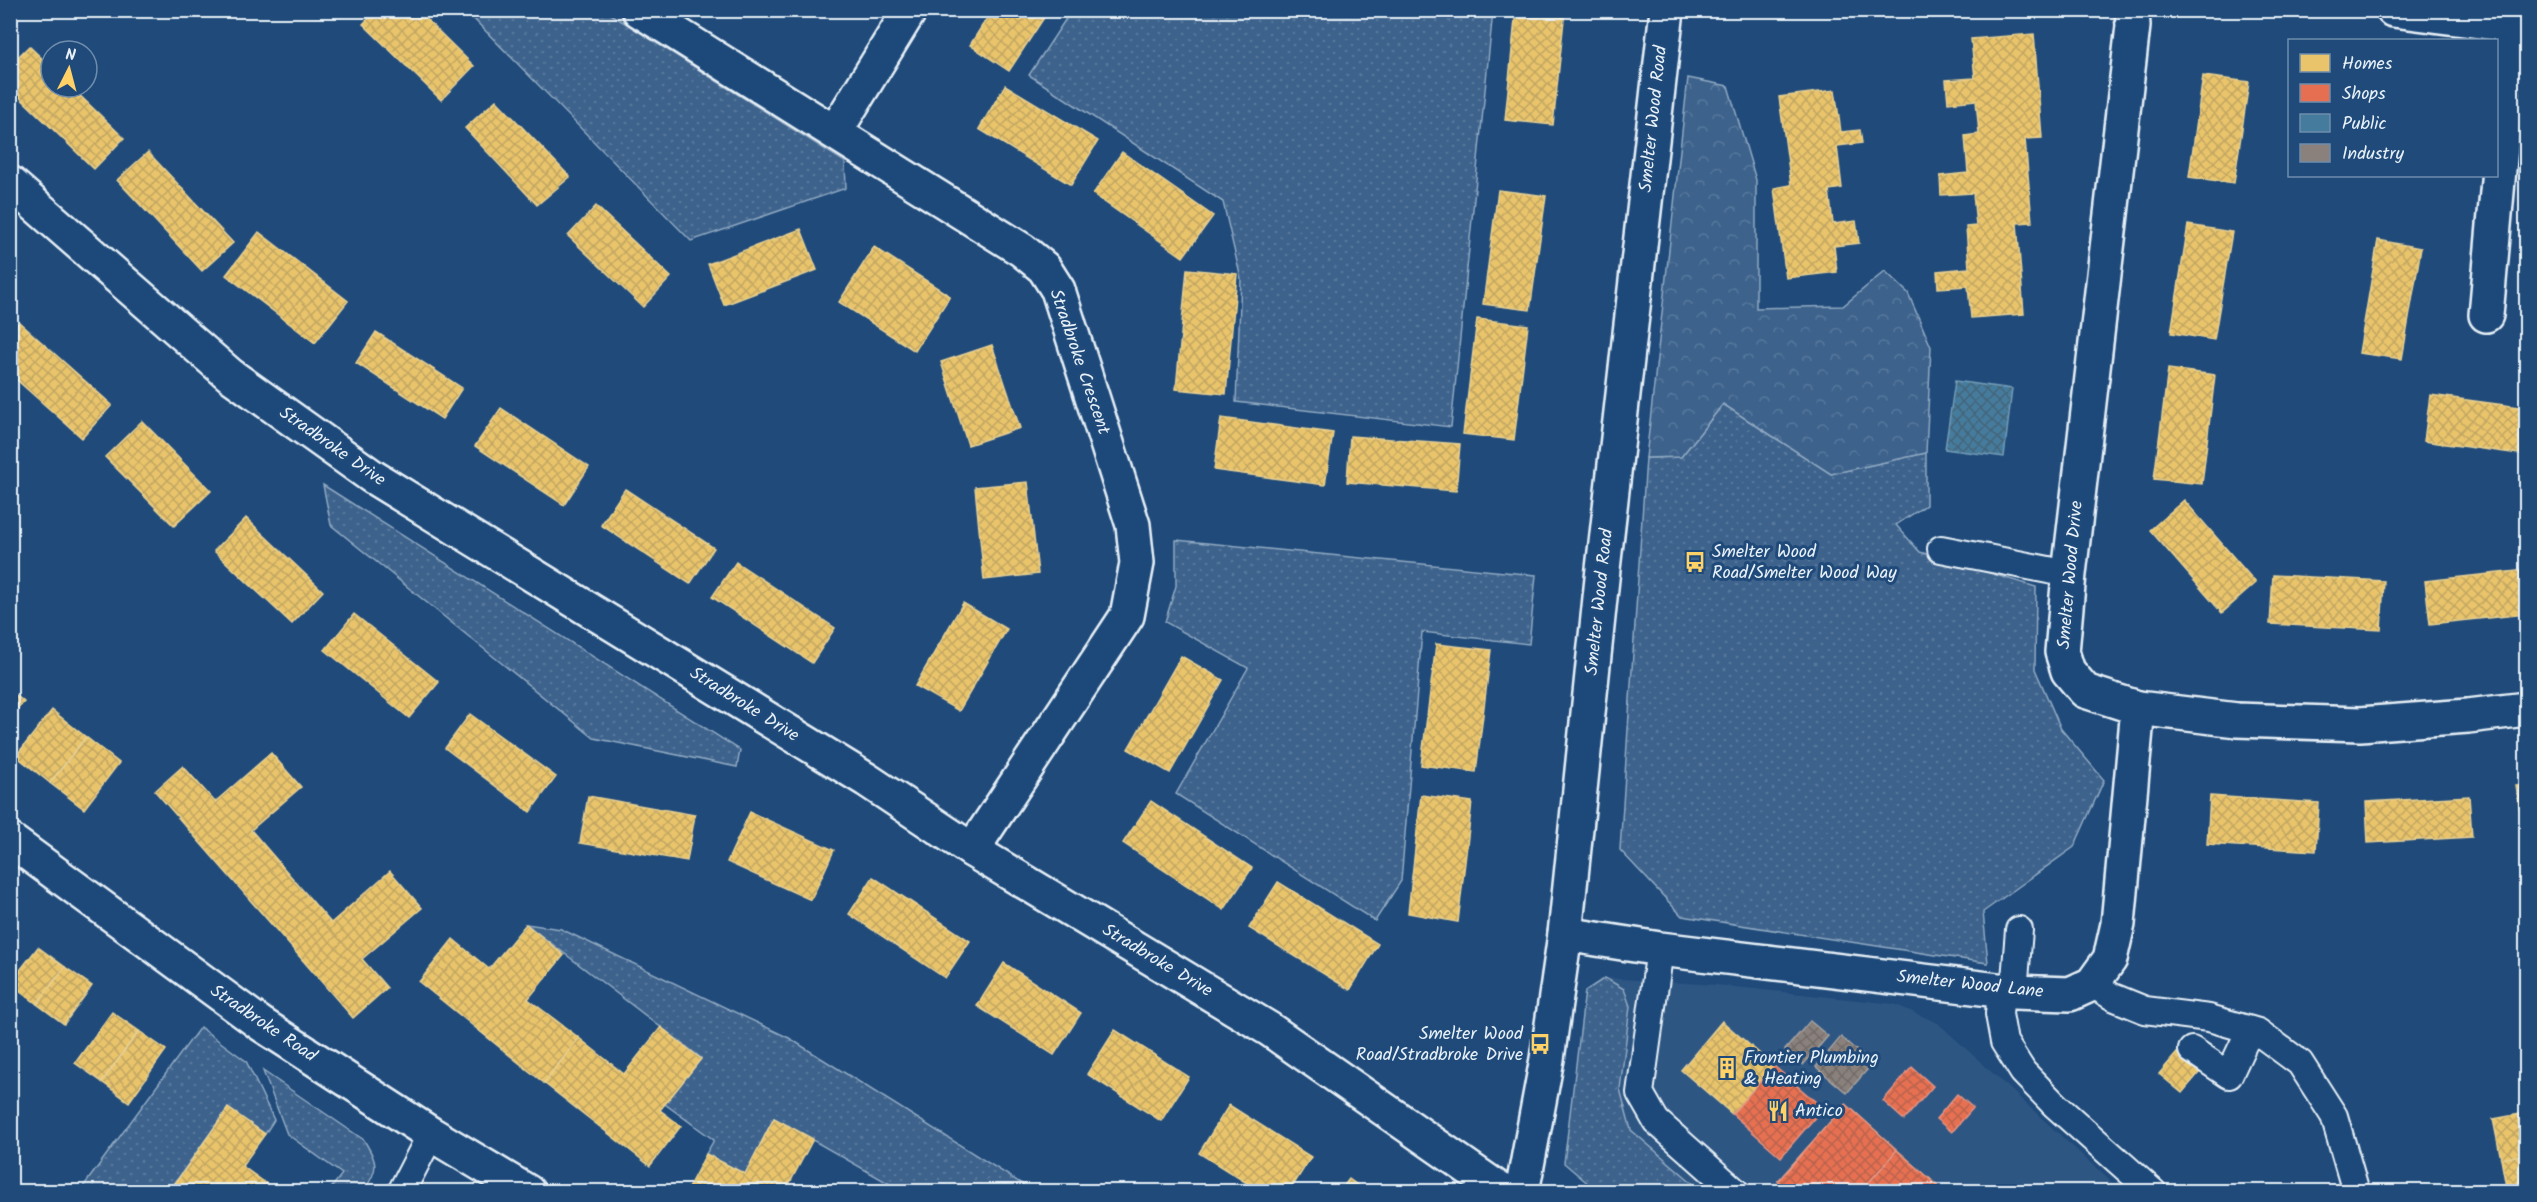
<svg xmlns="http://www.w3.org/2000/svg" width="2537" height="1202" viewBox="0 0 2537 1202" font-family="Kalam,sans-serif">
<defs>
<pattern id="grass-dots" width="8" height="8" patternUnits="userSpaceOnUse" patternTransform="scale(1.5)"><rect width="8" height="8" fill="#3c628c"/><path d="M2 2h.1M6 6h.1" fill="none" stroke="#58799d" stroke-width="1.8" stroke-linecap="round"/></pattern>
<pattern id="forest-crowns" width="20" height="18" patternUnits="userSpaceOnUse" patternTransform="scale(1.5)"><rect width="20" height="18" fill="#3c628c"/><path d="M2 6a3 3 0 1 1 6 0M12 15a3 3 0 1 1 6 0" fill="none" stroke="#58799d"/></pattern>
<pattern id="homes-cross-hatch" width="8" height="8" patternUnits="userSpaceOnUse" patternTransform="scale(1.5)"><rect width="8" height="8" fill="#e9c46a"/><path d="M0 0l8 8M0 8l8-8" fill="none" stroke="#c0a562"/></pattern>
<pattern id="shops-cross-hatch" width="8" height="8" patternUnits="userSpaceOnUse" patternTransform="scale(1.5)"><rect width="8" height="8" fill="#e76f51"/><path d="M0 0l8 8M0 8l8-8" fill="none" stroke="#b7634f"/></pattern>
<pattern id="public-cross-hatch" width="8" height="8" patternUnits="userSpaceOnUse" patternTransform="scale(1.5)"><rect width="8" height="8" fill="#457b9d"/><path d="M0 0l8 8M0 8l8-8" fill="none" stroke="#456478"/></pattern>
<pattern id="industry-cross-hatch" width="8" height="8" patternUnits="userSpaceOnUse" patternTransform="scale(1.5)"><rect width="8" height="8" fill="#8a817c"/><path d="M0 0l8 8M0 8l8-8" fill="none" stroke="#6f6a68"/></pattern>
</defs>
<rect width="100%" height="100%" fill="#1f4a7a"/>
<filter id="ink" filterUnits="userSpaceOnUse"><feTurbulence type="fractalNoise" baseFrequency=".0167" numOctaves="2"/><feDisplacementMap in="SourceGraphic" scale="12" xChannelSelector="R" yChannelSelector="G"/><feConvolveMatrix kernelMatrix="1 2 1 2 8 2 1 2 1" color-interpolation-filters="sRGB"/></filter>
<g filter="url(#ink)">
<polygon fill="#2e5683" points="1605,978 1716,985 1894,1004 1938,1023 2121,1191 1702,1191 1631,1130 1620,1089 1630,1006 1624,989"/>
<g fill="url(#grass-dots)" stroke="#92aac2" stroke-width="1.5">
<polygon points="466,11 606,11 845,162 846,188 691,241"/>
<polygon points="1071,11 1493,11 1451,427 1236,402 1241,279 1223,202 1029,75"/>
<polygon points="1723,404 1831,474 1926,453 1926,505 1896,525 1920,552 2036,587 2035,669 2061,729 2104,780 2074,847 1983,912 1988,963 1682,916 1620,850 1646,458 1681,457"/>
<polygon points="323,485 740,750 737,767 594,738 331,525"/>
<polygon points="1176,540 1536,575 1529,644 1422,632 1401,881 1375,921 1176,794 1248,668 1165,622 1176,586"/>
<polygon points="526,924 561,929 789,1038 1033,1191 902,1191 774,1118 745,1174 706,1154 714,1140 665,1104 701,1058"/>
<polygon points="1605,978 1624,989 1630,1006 1620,1089 1631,1130 1702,1191 1597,1191 1564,1163 1585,991"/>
<polygon points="200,1027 246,1061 274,1120 265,1134 228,1108 169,1191 80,1191"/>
<path d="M263,1071L364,1140C378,1164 379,1168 364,1191H329L342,1174L287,1134Z"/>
</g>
<polygon fill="url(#forest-crowns)" stroke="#92aac2" stroke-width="1.5" points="1688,78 1728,86 1756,180 1756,308 1843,306 1885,271 1908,293 1931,347 1926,453 1831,474 1723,404 1681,457 1646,458"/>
<g fill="url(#homes-cross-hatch)" stroke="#e9d295" stroke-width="1.5">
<polygon points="377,10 417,10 474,66 441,100 363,24"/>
<polygon points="992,10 1049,10 1009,71 970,45"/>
<polygon points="1516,10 1565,10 1553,125 1505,120"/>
<polygon points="10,14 17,20 10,28"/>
<polygon points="2034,34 2042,138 2025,139 2032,222 2017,223 2024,314 1971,318 1968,286 1938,288 1937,271 1969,268 1966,227 1976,226 1973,193 1941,195 1940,176 1968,173 1965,136 1979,134 1976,100 1948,103 1946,80 1975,78 1971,39"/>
<polygon points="29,46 51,67 51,87 71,87 124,138 94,169 10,88 10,65"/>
<polygon points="2203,76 2249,82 2234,183 2189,177"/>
<polygon points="1005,85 1098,141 1071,185 979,129"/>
<polygon points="1835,90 1841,132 1860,130 1862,143 1837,146 1842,188 1829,190 1833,224 1856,221 1859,243 1834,246 1837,272 1786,278 1774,188 1791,185 1779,97"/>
<polygon points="496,100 570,177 537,205 465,128"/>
<polygon points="148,152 233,243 202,271 117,180"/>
<polygon points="1122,152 1213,216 1183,257 1093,194"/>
<polygon points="1498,190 1546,196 1530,310 1483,304"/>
<polygon points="596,206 671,277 643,307 568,236"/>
<polygon points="2188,225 2232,232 2214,340 2171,333"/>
<polygon points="801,229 817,270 724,305 708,264"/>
<polygon points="259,232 348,301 315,343 226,275"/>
<polygon points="2378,240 2421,248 2402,359 2359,353"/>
<polygon points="874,247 950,296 915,351 839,302"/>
<polygon points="1187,269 1237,274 1226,394 1176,389"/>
<polygon points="1477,319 1528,325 1514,440 1463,434"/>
<polygon points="19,322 112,405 82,438 10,374 10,331"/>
<polygon points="376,332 462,388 442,419 356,363"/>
<polygon points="992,345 1020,428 968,445 941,362"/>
<polygon points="2168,369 2215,375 2202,484 2154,479"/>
<polygon points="2430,395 2526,408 2526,455 2424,441"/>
<polygon points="501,408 589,467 564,505 475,446"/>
<polygon points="1221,418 1333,433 1325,485 1214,470"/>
<polygon points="142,421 211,491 174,526 105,457"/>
<polygon points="1350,436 1460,444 1456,491 1347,482"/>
<polygon points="1028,482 1038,574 984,580 975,487"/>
<polygon points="625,489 714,548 690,584 601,525"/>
<polygon points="2184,500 2256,583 2222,613 2150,530"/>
<polygon points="246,518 323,591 292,624 214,551"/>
<polygon points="736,562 835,628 812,663 712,597"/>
<polygon points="2526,570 2526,614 2430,624 2425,581"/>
<polygon points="2273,575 2384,581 2381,630 2270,624"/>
<polygon points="963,603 1007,629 959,711 915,686"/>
<polygon points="354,614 439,682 409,718 325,650"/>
<polygon points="1436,644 1491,650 1476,772 1421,765"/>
<polygon points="1181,656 1223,680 1170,773 1128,749"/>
<polygon points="10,690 24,702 10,717"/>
<polygon points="52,710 86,737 50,783 16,756"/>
<polygon points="470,714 556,777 530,812 445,748"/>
<polygon points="86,737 119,763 84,809 50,783"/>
<polygon points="271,753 301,787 251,830 331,923 390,871 422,908 362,959 387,988 353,1018 155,791 183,766 215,802"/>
<polygon points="2526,785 2526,831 2523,831 2516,786"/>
<polygon points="1421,795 1472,802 1458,922 1408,913"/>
<polygon points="588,796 695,815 687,861 580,843"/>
<polygon points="2210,796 2319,803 2316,851 2207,844"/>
<polygon points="2469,796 2472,837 2368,843 2366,802"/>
<polygon points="1151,801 1252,868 1224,910 1123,843"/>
<polygon points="750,812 834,850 811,900 727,862"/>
<polygon points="873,877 970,941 945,978 849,914"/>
<polygon points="1278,882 1378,944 1350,990 1249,928"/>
<polygon points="526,924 564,955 528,999 579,1038 544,1083 419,982 453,939 489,969"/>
<polygon points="38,947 65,967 37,1004 10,983"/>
<polygon points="1004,963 1081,1013 1054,1055 977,1006"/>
<polygon points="65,967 92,986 64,1024 37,1004"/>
<polygon points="112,1012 139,1031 102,1082 75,1063"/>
<polygon points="1722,1021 1774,1066 1732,1114 1681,1070"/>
<polygon points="661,1027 701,1059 660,1110 681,1126 650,1166 544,1083 579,1038 624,1074"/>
<polygon points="1115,1030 1189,1077 1161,1121 1087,1074"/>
<polygon points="139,1031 166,1050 129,1102 102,1082"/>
<polygon points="2182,1047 2205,1066 2182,1093 2159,1074"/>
<polygon points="1846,1104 1897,1150 1945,1192 1791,1192 1778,1181"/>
<polygon points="1229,1105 1311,1157 1289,1192 1261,1192 1199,1153"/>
<polygon points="228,1108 265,1134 242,1166 278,1192 169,1192"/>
<polygon points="2526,1113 2526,1154 2501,1159 2493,1119"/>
<polygon points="774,1118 813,1139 785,1192 686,1192 706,1154 745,1174"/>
<polygon points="2526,1154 2526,1192 2507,1192 2501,1159"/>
<polygon points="1349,1179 1367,1192 1339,1192"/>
</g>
<g fill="url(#shops-cross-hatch)" stroke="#e79683" stroke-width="1.5">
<polygon points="1774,1066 1823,1108 1781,1157 1732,1114"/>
<polygon points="1912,1067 1933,1086 1904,1120 1883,1101"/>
<polygon points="1957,1094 1973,1108 1952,1132 1936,1119"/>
<polygon points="1846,1104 1897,1150 1861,1192 1791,1192 1778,1181"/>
<polygon points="1897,1150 1945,1192 1861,1192"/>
</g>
<polygon fill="url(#public-cross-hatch)" stroke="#769eb8" stroke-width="1.5" points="1955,381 2012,389 2004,457 1945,449"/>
<g fill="url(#industry-cross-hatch)" stroke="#a6a3a1" stroke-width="1.5">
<polygon points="1810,1021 1828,1036 1803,1065 1785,1050"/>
<polygon points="1841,1037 1872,1064 1847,1093 1816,1067"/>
</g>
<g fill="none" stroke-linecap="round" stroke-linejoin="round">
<defs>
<g id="service">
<polyline points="1941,549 2069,574"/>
<polyline points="1660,949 1640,1093 1656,1121 1736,1192"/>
<polyline points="2092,984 2113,997 2145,1010 2209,1018 2258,1032 2300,1063 2334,1116 2356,1192"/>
<polyline points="2001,990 1999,1014 2004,1042 2023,1072 2055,1105 2153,1192"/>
<polyline points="2014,992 2019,930"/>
<polyline points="2192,1050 2229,1075 2250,1030"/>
<polyline points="401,1192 431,1134"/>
</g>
<g id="minor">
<polyline points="639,10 1022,250 1044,268 1058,290 1133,525 1137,563 1127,616 972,850"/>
<polyline points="2132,10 2133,26 2069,574 2062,652 2068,671 2085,691 2138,708 2237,720 2360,724 2468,716 2526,709"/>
<polyline points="2393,10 2526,27"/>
<polyline points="835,132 910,10"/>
<polyline points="10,183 230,375 373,477 867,780 972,850 1269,1029 1503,1192"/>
<polyline points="2486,315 2512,24"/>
<polyline points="1565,934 1660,949 2014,992 2070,994 2092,984 2110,959 2118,924 2138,708"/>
<polyline points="1522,1192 1547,1059 1565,934 1603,569 1667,10"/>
</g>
<polyline id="tertiary" points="10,840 261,1024 431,1134 528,1192"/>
</defs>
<use href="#service" stroke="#e8f1f8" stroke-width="30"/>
<use href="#minor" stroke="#e8f1f8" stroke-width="38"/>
<use href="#tertiary" stroke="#e8f1f8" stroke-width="38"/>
<use href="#service" stroke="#1f4a7a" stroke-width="26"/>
<use href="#minor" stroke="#1f4a7a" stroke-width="33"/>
<use href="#tertiary" stroke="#1f4a7a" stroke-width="33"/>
</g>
</g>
<defs>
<symbol id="bus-bare" viewBox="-9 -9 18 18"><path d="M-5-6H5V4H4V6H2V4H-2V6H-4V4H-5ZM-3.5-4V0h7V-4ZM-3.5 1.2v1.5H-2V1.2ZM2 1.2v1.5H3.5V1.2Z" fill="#ffd166" stroke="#1f4a7a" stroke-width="2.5" paint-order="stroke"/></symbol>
<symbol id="building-bare" viewBox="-9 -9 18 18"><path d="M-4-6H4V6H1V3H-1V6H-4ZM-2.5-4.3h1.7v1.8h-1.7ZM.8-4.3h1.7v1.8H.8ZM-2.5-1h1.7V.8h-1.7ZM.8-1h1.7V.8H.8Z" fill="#ffd166" stroke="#1f4a7a" stroke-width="2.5" paint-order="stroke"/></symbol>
<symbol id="restaurant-bare" viewBox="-9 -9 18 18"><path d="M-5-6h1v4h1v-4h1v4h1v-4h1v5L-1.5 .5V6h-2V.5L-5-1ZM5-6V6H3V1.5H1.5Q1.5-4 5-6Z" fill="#ffd166" stroke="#1f4a7a" stroke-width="2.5" paint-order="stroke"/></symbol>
</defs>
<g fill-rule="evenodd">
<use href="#bus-bare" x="1680" y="547" width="30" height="30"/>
<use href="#bus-bare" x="1525" y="1029" width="30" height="30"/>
<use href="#building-bare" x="1712" y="1053" width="30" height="30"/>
<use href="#restaurant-bare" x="1763" y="1096" width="30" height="30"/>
</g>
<g text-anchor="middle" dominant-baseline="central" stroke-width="6" stroke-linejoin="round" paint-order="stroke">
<g font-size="18" fill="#e8f1f8" stroke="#1f4a7a">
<text transform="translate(1654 119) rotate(-84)">Smelter Wood Road</text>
<text transform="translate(1079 362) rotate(71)">Stradbroke Crescent</text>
<text transform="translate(332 447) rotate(35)">Stradbroke Drive</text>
<text transform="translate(2071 575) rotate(-85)">Smelter Wood Drive</text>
<text transform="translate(1600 602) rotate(-84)">Smelter Wood Road</text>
<text transform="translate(744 705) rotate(32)">Stradbroke Drive</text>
<text transform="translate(1157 961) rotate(31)">Stradbroke Drive</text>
<text transform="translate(1970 985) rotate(6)">Smelter Wood Lane</text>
<text transform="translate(263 1024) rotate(34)">Stradbroke Road</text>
</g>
<g font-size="18" fill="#e8f1f8" stroke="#1f4a7a" text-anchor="start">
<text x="1712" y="552">Smelter Wood<tspan x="1712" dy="21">Road/Smelter Wood Way</tspan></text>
<text x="1523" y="1034" text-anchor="end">Smelter Wood<tspan x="1523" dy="21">Road/Stradbroke Drive</tspan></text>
<text x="1744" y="1058">Frontier Plumbing<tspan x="1744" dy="21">&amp; Heating</tspan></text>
<text x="1795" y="1111">Antico</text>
</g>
</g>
<rect width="2537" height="1202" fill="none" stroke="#1f4a7a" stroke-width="36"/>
<rect x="18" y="18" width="2501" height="1166" fill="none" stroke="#e8f1f8" stroke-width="2" filter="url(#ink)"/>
<rect x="2288" y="39" width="210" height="138" fill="#1f4a7a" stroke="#6f8dac" stroke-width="1.5"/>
<rect x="2300" y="54" width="30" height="18" fill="#e9c46a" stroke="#6f8dac" stroke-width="1.5"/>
<text x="2342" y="69" font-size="18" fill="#e8f1f8">Homes</text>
<rect x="2300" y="84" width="30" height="18" fill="#e76f51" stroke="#6f8dac" stroke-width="1.5"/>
<text x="2342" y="99" font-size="18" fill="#e8f1f8">Shops</text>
<rect x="2300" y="114" width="30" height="18" fill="#457b9d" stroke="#6f8dac" stroke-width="1.5"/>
<text x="2342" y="129" font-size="18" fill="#e8f1f8">Public</text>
<rect x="2300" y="144" width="30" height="18" fill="#8a817c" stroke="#6f8dac" stroke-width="1.5"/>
<text x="2342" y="159" font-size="18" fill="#e8f1f8">Industry</text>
<g transform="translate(69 69) rotate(6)"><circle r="28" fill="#1f4a7a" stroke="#6f8dac" stroke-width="1.5"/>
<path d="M0-4.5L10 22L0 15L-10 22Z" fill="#ffd166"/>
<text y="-9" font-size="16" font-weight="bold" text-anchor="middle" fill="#e8f1f8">N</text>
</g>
</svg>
